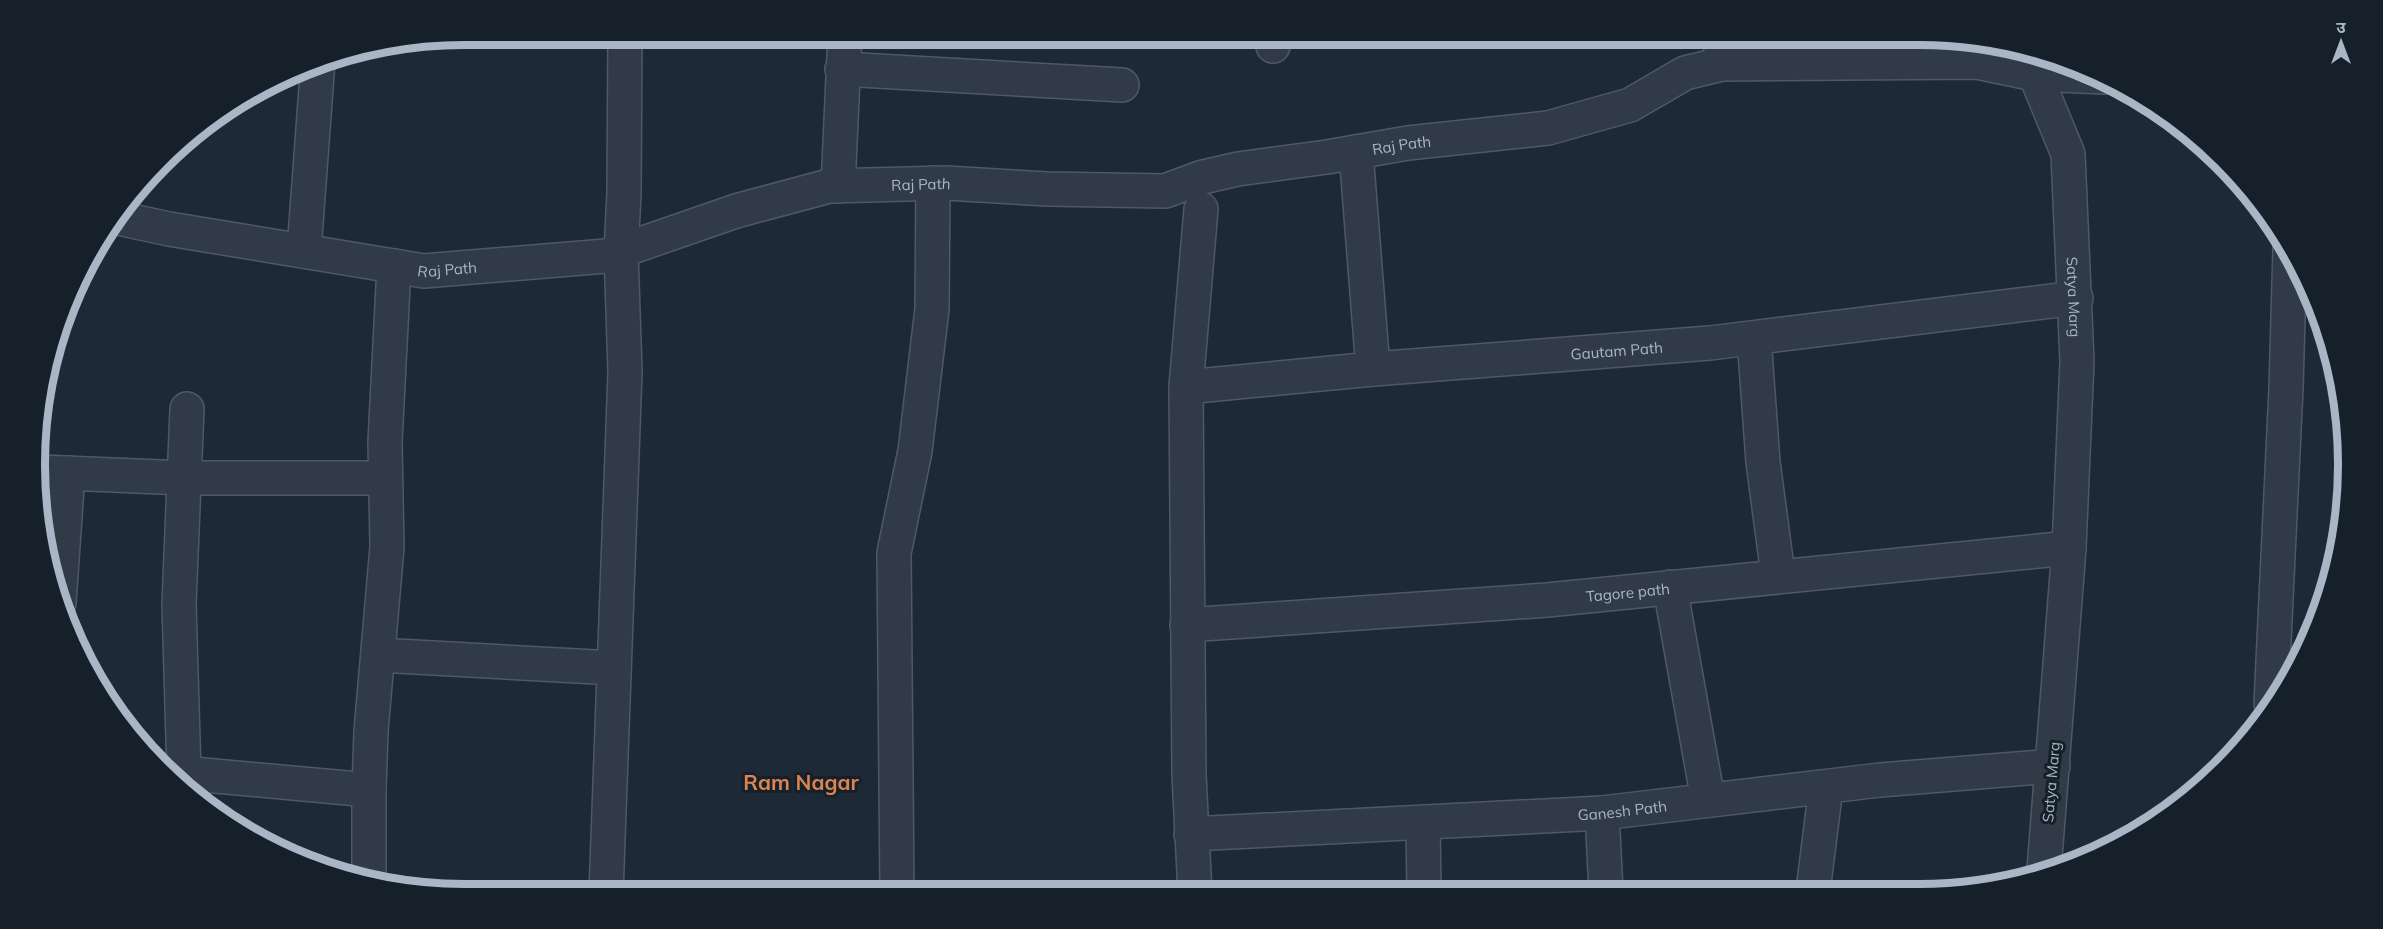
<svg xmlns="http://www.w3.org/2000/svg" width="2383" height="929" viewBox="0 0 2383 929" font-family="Mulish,'Noto Sans Devanagari',sans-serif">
<rect width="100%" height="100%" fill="#1d2936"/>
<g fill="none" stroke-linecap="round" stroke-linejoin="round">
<defs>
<g id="minor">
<path id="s1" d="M1720,34L1722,64L1977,62L2035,74L2068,154L2077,361L2069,548L2044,870"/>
<polyline points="1273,46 1273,34"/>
<polyline points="842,69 1122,85"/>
<polyline points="2035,74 2104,77"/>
<path id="s2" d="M1356,152L1373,369L1710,343L2076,298"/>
<polyline points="838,186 845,34"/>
<path id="s3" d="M118,218L169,229L424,271L606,256L736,211L829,186L946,183L1047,189L1165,191L1203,177L1238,169L1327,157L1408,143L1548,128L1630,105L1685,73L1722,64"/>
<polyline points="304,251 318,61"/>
<polyline points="1754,338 1763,462 1778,575"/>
<polyline points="1186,387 1201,209"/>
<polyline points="40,472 185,478 385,478"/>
<polyline points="1670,587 1708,800"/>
<polyline points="59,603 68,473"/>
<path id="s4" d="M1187,625L1547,600L2069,548"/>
<polyline points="378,655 614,668"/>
<polyline points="2271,704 2286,388 2290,248"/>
<polyline points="171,772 369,790 371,731 387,547 385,442 394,266"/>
<polyline points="184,773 179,604 187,409"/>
<polyline points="369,790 369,882"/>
<polyline points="1602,813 1606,892"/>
<polyline points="1423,822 1424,892"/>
<path id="s5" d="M1191,834L1602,813L1880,780L2053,766"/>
<polyline points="1813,891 1826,787"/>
<polyline points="897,893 894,553 915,451 932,309 933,183"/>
<polyline points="1195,893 1189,775 1186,387 1373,369"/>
<polyline points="606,894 625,372 621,251 624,193 625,34"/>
</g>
</defs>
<use href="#minor" stroke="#4e5965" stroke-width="36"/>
<use href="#minor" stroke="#303b47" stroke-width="33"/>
</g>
<g text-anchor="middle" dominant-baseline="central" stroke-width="6" stroke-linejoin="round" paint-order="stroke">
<g font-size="15" fill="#aab6c5" stroke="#16202b">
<text stroke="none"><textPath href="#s3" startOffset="1305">Raj Path</textPath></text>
<text stroke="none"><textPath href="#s3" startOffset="819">Raj Path</textPath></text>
<text stroke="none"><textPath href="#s3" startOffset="334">Raj Path</textPath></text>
<text stroke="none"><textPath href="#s1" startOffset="574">Satya Marg</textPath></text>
<text stroke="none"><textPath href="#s2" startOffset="462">Gautam Path</textPath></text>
<text stroke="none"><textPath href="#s4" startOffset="442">Tagore path</textPath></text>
<text transform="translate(2051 782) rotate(-85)">Satya Marg</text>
<text stroke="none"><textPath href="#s5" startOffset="432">Ganesh Path</textPath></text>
</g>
<g font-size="21" font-weight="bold" fill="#db844f" stroke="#16202b">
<text x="801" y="782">Ram Nagar</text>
</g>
</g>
<path d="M0 0H2383V929H0ZM464 45H1919A419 419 0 0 1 2338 464V465A419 419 0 0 1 1919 884H464A419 419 0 0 1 45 465V464A419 419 0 0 1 464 45Z" fill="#16202b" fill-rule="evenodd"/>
<path fill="none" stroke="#aab6c5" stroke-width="8" d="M464 45H1919A419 419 0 0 1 2338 464V465A419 419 0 0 1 1919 884H464A419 419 0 0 1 45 465V464A419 419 0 0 1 464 45Z"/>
<g transform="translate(2341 42)" stroke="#16202b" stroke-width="4.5" paint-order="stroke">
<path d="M0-4.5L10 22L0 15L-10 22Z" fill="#aab6c5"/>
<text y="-9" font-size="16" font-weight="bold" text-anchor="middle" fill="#aab6c5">उ</text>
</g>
</svg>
